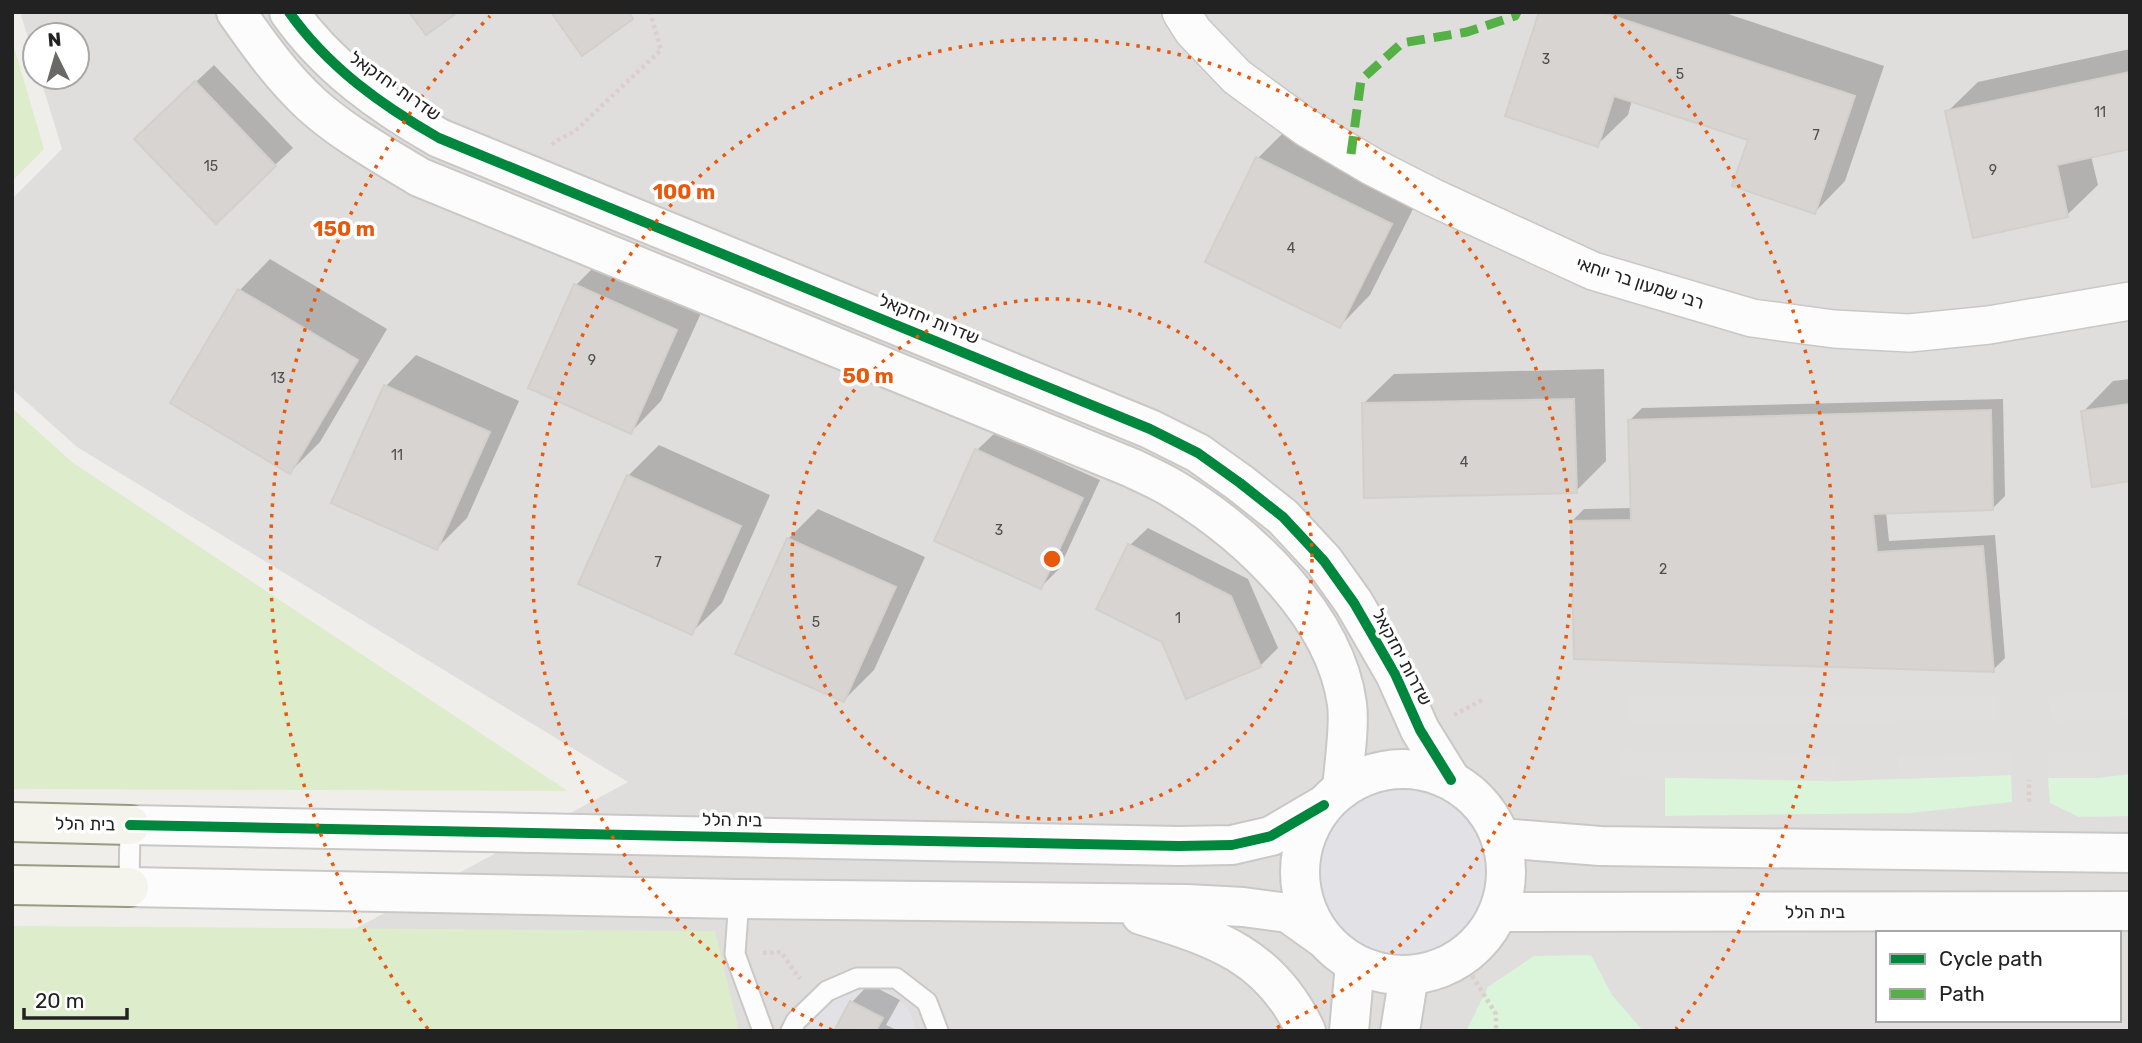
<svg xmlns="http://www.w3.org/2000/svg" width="2142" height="1043" viewBox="0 0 2142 1043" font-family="Rubik,Heebo,sans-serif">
<rect width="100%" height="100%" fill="#f0eeeb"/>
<path fill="#dfdedc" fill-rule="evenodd" d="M20,12H2130V1031H12V932L353,930L628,782L77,447L12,389V199L62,149L40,77H77V35H35V61ZM1878,933H2119V1020H1878Z"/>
<g fill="#ddeccb">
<polygon points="12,40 44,149 12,181"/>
<polygon points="12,408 73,463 568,791 12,789"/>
<polygon points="12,926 715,931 739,1031 12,1031"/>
</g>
<g fill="#daf5da">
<polygon points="2130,774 2130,816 2079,817 2050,803 2048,778 2098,778"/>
<polygon points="2011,775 2012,802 1910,813 1665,816 1665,777 1839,781"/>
<polygon points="1591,955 1612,995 1643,1031 1466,1031 1488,987 1534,956"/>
</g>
<g fill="#e0dfde">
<polygon points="2130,691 2130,718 2052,722 2048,695"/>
<polygon points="1999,695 1999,721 1628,723 1627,696"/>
<polygon points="1621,750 1839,755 1839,781 1620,777"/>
<polygon points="2010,752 2011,775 1899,779 1898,756"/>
<rect x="2048" y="752" width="50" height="26"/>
</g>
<g fill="#e2e1e5">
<polygon points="1397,773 1431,776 1463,790 1488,813 1501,840 1508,868 1505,897 1495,925 1475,946 1451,966 1422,976 1390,976 1360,967 1334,949 1314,923 1303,891 1304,857 1315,826 1333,796 1364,781"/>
<polygon points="868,983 907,1006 917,1031 805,1031 818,1009 858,985"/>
</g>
<g fill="#0003">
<polygon points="1541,12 1722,12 1884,66 1845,181 1815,212 1750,139 1632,100 1628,115 1597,145"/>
<polygon points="2130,49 2130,147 2091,156 2098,185 2067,215 1947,112 1978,82"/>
<polygon points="214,65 293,148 275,165 154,121"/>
<polygon points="1288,128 1421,193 1370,295 1340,326 1258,158"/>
<polygon points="606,255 707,300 661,401 631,432 576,285"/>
<polygon points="270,259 387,329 320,442 290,472 172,402 240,290"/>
<polygon points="416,355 519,401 467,518 437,548 333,503 386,386"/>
<polygon points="1604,369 1606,461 1576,491 1363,404 1394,374"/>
<polygon points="2130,379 2130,479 2083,412 2113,381"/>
<polygon points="2003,399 2005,496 1993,508 1886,512 1889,541 1995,535 2005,658 1993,670 1572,521 1584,509 1632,508 1630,420 1642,408"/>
<polygon points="995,433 1100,480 1059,569 1041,587 977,450"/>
<polygon points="659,445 770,495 722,603 691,633 628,476"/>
<polygon points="818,509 925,557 874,670 844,700 788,539"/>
<polygon points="1148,528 1248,579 1278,648 1260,666 1130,545"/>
<polygon points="869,984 900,1000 886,1025 899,1031 842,1031 837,1029 852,1002"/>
</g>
<g fill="#d7d4d2" stroke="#d3d0cc" stroke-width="2">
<polygon points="409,12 458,12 426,35"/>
<polygon points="551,12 629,12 633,19 582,56"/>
<polygon points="1539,12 1601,12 1855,96 1815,214 1732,186 1748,140 1614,96 1598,147 1505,116"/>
<polygon points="2130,72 2130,149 2057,165 2068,217 1973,238 1945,111"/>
<polygon points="195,81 276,166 216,224 134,139"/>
<polygon points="1256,157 1392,224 1340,328 1205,262"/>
<polygon points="574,284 677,330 631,434 528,388"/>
<polygon points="238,289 358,360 290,474 170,403"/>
<polygon points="384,385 490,432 437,550 331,503"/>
<polygon points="1574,399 1577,493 1364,498 1362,403"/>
<polygon points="2130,404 2130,481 2092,487 2081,411"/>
<polygon points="1991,410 1993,510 1873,514 1877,552 1983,546 1994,672 1574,659 1571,521 1631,520 1628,420"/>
<polygon points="975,449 1083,498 1041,589 934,541"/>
<polygon points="627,475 741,526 692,635 578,584"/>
<polygon points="787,538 896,587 844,702 735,654"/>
<polygon points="1128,544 1231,596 1261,667 1186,699 1162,642 1096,609"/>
<polygon points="850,1001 883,1018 876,1031 835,1029"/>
</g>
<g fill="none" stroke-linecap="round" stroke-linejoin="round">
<defs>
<g id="service">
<polyline points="129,887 130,825"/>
<polyline points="739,899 735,954 763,1031"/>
<polyline points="791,1031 796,1021 827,991 857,978 896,978 927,1002 938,1031"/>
</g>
<polyline id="minor" points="1181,12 1193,31 1237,77 1307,128 1373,167 1434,198 1593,271 1752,318 1834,329 1909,333 1989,325 2130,301"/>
<g id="tertiary">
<path d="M236,12C259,45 282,77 311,104C343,133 383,155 419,177L1132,468C1146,475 1161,481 1175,490C1247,534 1335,615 1347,704C1350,727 1344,764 1342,789"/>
<path d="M289,12C328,67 381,105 439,138L1150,429L1198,453L1240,483L1283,517L1324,561L1354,603L1395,674L1420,730L1451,780"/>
<circle cx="1403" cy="872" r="103"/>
<polyline points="130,825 1179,846 1232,845 1271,836 1324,805"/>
<polyline points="1501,838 1600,846 2130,853"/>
<polyline points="129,887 739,899 1187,904 1243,907 1288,913 1323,938"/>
<polyline points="1500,912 2130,911"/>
<path d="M1141,915C1216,938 1270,955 1306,1031"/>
<polyline points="1349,1031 1355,964"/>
<polyline points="1400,1031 1409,975"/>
</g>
<g id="secondary">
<polyline points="12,822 130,825"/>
<polyline points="12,885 129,887"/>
</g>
</defs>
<use href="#service" stroke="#c9c8c7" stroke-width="23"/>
<use href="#minor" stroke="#c9c8c7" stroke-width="40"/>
<use href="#tertiary" stroke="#c9c8c7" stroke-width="42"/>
<use href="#secondary" stroke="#999a82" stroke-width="42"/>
<g stroke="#dccecd" stroke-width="4.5" stroke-dasharray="3.5 3.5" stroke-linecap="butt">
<polyline points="552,145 556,141 575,131 661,50 650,12"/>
<polyline points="1454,715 1484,699"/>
<polyline points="2029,802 2029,780"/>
<polyline points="763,953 781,952 800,979"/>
<polyline points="1461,958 1496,1014 1496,1031"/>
</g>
<use href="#service" stroke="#fdfcfc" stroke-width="19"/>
<use href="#minor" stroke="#fdfcfc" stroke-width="37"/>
<use href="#tertiary" stroke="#fdfcfc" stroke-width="38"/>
<use href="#secondary" stroke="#f4f4ed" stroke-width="38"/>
<polyline stroke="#55b145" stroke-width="9" stroke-dasharray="18 9" stroke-linecap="butt" points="1351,154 1361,80 1402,43 1467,32 1515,16 1517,12"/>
<defs>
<g id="cycleway">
<path d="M289,12C328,67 381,105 439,138L1150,429L1198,453L1240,483L1283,517L1324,561L1354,603L1395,674L1420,730L1451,780"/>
<polyline points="130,825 1179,846 1232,845 1271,836 1324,805"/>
</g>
</defs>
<use href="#cycleway" stroke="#fff" stroke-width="15"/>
<use href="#cycleway" stroke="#00873e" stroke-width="10"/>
</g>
<g fill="none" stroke="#e8590c" stroke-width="3.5" stroke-dasharray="3.5 7">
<circle cx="1052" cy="559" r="260"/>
<path d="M832 1030A520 520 0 1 1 1272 1030"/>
<path d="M428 1029A781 781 0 0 1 490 16M1614 16A781 781 0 0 1 1676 1029"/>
</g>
<g text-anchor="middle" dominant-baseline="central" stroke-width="7" stroke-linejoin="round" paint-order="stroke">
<g font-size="14" fill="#4f4e4e">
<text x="1546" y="59">3</text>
<text x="1680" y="74">5</text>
<text x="2100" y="112">11</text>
<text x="1816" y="135">7</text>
<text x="211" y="166">15</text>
<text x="1993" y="170">9</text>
<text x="1291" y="248">4</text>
<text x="592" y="360">9</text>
<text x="278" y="378">13</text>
<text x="397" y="455">11</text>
<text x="1464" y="462">4</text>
<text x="999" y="530">3</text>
<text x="658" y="562">7</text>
<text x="1663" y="569">2</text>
<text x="1178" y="618">1</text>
<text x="816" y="622">5</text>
</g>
<g font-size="18" fill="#222" stroke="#fff">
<text transform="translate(395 86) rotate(35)">שדרות יחזקאל</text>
<text transform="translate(1640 283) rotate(18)">רבי שמעון בר יוחאי</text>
<text transform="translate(929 319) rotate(22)">שדרות יחזקאל</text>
<text transform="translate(1402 657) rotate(62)">שדרות יחזקאל</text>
<text transform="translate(732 820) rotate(1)">בית הלל</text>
<text transform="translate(85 824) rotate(1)">בית הלל</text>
<text x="1815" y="912">בית הלל</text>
</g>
</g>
<circle cx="1052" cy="559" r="10" fill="#e8590c" stroke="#fff" stroke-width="3.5"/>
<g font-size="21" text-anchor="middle" font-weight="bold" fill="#e8590c" stroke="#fff" stroke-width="7" stroke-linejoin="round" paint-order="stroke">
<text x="684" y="199">100 m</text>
<text x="344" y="236">150 m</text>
<text x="868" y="383">50 m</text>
</g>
<rect width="2142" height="1043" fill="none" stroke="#222222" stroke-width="28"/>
<rect x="1876" y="931" width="245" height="91" fill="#ffffff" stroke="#a7a7a7" stroke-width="2"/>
<rect x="1890" y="954" width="35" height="10" fill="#00873e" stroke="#a7a7a7" stroke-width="2"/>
<text x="1939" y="966" font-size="21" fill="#222222">Cycle path</text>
<rect x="1890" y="989" width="35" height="10" fill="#55b145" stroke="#a7a7a7" stroke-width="2"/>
<text x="1939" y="1001" font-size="21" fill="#222222">Path</text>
<g transform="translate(56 56) rotate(355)"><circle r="33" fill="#ffffff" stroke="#a7a7a7" stroke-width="2"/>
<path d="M0-5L12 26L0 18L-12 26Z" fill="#6a6968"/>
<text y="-10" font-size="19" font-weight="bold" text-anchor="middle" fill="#222222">N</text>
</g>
<path d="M24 1008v10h103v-10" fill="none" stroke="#222222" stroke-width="3.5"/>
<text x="35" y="1008" font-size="21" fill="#222222" stroke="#ffffff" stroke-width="5" paint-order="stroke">20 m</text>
</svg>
